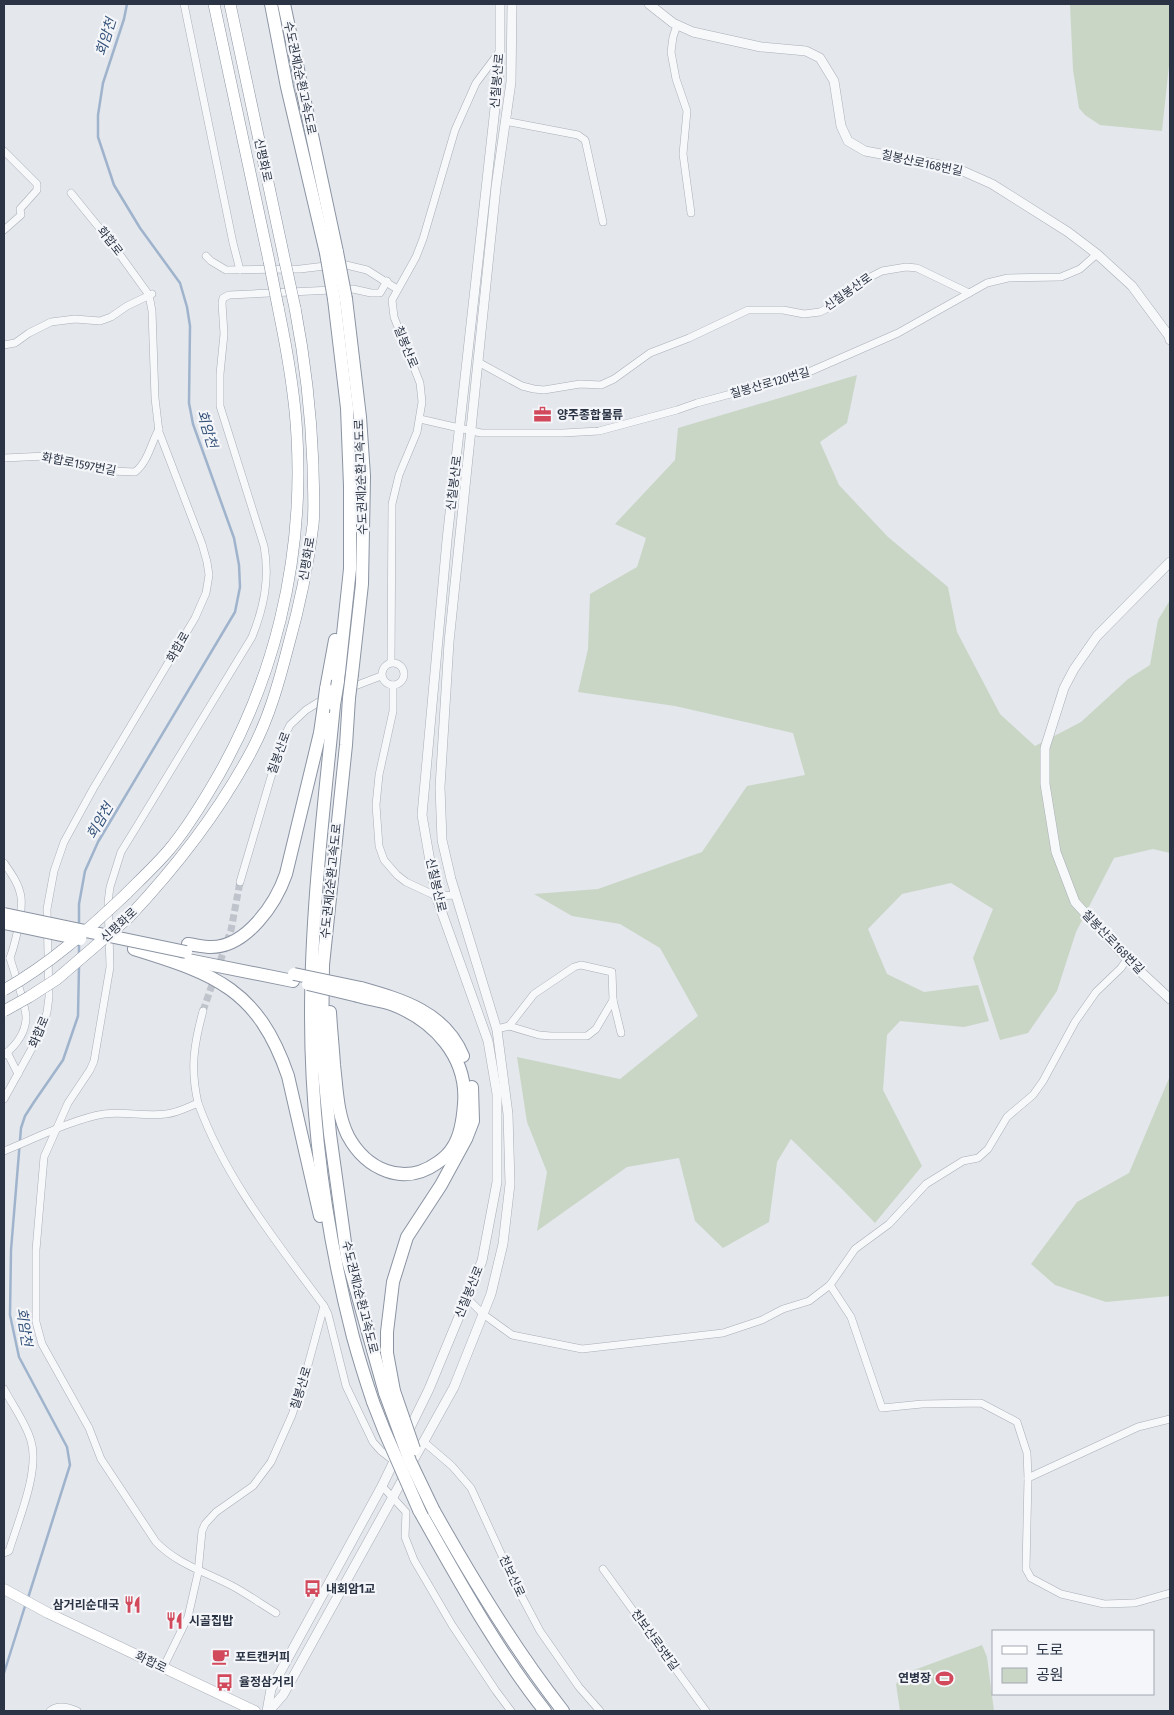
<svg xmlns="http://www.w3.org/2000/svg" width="1174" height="1715" viewBox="0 0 1174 1715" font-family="'Fira Sans Condensed','Noto Sans KR',sans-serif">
<rect width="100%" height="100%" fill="#e4e7ec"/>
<g fill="#c9d6c5">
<polygon points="1070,4 1170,4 1170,56 1162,131 1100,125 1085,115 1079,108 1073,70"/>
<polygon points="857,375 847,423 820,442 839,485 888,537 948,587 957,632 1000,714 1035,746 1081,722 1128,679 1150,665 1158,620 1170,600 1170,853 1153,849 1114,858 1076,932 1057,991 1028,1033 1000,1040 973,958 993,909 951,883 902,894 868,929 887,974 924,992 978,985 989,1021 964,1027 900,1021 887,1035 883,1090 922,1166 875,1223 842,1189 791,1139 777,1162 769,1222 723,1248 695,1221 679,1158 627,1167 537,1231 547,1172 527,1122 517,1057 620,1079 698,1016 660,948 620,924 572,916 534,894 598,889 702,852 747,786 805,775 793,733 675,706 578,692 588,649 590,594 637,567 646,538 615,524 675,460 678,428"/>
<polygon points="1170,1076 1170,1296 1106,1302 1055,1285 1031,1264 1077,1202 1129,1173"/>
<polygon points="982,1645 987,1657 994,1711 900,1711 896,1684 906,1673"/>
</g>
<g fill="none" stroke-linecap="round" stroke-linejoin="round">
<g stroke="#9fb4cc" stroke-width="2.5">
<polyline points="79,926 79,904 85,871 98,842 235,612 240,587 239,565 234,538 193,424 189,403 190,326 187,307 180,283 140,228 114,185 98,137 98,115 103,83 124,19 127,4"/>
<polyline points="79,956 79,944"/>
<polyline points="28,1598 70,1465 67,1447 19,1357 10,1315 11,1250 21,1128 25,1116 34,1102 63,1060 78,1016 79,966"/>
<polyline points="4,1673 26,1603"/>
</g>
<polyline stroke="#bfc3cb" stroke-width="7" stroke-dasharray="7 3.5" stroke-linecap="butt" points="203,1011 231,930 240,882"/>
<defs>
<g id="minor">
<polyline points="184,4 233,243 240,270"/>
<polyline points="677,25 673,37 671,52 676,79 687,111 683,154 691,213"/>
<polyline points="505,121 578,135 585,140 586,144 603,222"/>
<polyline points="4,151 37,184 37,190 20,209 21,215 4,230"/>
<polyline points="206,256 211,261 226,270 300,269 342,264 367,270 397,289"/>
<polyline points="4,345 15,343 29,333 51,322 75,319 100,321 111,317 127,306 152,294"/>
<polyline points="478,362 522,386 534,389 544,390 580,384 601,385 614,379 650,353 689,338 748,310 783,310 804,314 820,312 828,308 859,283 882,271 906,267 917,268 969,293"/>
<polyline points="420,419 481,433 563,433 599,431 677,410 697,403 802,375 898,333 987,283 1008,278 1061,277 1080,269 1097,254"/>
<path d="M4,458L46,456L111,471L135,472C148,462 151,443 159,429"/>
<polyline points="391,662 392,504 399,475 417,432 422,402 420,383 394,317 392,300 416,257 423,239 455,130 476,83 500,51"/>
<circle cx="393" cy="674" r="11"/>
<polyline points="393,685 393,711 379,775 376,805 379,846 384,860 397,875 406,882 436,896 456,895"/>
<polyline points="334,694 381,676"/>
<path d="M4,863C11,873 19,884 21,897C23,912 15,944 10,958"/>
<polyline points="240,882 281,743 290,725 306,710 325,698"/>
<polyline points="509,1026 534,994 574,967 581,965 612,972 613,1000 621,1033"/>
<polyline points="497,1029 509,1026 539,1035 551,1036 587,1036 596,1029 613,1000"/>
<polyline points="7,1052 18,1074"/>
<path d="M4,1055C14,1047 25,1034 26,1019C27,1008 14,972 10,958"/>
<polyline points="4,1099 42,1030 47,1012 49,997 47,909 54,871 64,842 93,789 195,618 206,593 209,575 207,562 202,544 159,432 155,398 152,311 149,295 110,241 71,193"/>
<path d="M198,1103C190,1068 194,1044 203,1011"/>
<path d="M4,1151C34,1139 73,1119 104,1114C125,1111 145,1117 166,1114C177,1113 188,1107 198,1103C226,1180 276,1241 324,1306L305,1376L292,1415L271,1462L253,1486L216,1512L205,1524L202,1531L198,1573L188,1617L163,1668"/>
<polyline points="830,1285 851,1317 882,1408 922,1404 981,1403 1017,1422 1027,1453 1028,1478"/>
<polyline points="467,1298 483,1314 512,1335 582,1349 723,1333 762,1320 783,1309 809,1301 830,1285 855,1249 889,1224 926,1184 963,1161 978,1158 988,1149 1007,1117 1033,1095 1043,1081 1075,1022 1096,992 1121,968 1127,959"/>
<polyline points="324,1306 328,1314 346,1386 373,1442 381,1451 394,1461"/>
<path d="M4,1389C13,1406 26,1423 31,1441C40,1471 18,1521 9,1551L4,1553"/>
<polyline points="1170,1419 1138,1427 1028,1478 1026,1569 1031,1578 1061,1594 1104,1604 1135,1603 1170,1593"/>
<polyline points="424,1442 452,1466 471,1488 515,1584 540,1631 579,1687 600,1711"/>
<polyline points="382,1486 406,1512 405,1537 414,1560 452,1625 496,1691 511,1711"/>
<polyline points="603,1569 706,1711"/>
<path d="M276,1613C263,1605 250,1596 236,1588C209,1573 178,1565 156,1542L101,1459L89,1428L42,1344L36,1322V1250L44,1157L68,1103L90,1070L94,1061L110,967L108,902L110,887L121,852L137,826L252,637C264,607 270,578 264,546L220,406V374L224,334L222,303L223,298L229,295L353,289L371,293H380L387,281"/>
<path d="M50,1711C58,1704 68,1707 77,1711"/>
</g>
<g id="tertiary">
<polyline points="649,4 673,23 693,32 761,47 806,51 820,58 834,81 841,126 848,141 865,151 956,168 992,184 1068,232 1097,254 1132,286 1169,336 1170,340"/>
<polyline points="1170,562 1097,636 1074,669 1064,688 1045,748 1045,784 1056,852 1075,902 1127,959 1170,999"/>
<polyline points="407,1434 429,1389 482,1261 497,1182 497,1094 488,1041 436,896 422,815 447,540 500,63 500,4"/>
<polyline points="267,1711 271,1689 382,1486 397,1455"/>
<polyline points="269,1711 283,1695 454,1387 491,1294 503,1244 510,1184 508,1114 497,1030 451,879 442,840 440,787 449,642 496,187 511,82 512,4"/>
</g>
<polyline id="secondary" points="4,1589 48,1613 255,1711"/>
<g id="trunk">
<polyline points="214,4 269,261"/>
<polyline points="230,4 285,262"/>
<path d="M126,894C140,880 155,866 168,851C185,831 198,810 211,788C274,684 304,560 297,437C295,393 287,350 278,307"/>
<path d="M129,917C177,866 219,812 252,750C269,718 279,682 288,647C299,608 308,566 313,525C315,505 313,485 313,465C311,412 305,360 295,308"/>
</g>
<g id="motorway">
<polyline points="271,4 287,87 326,253"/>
<polyline points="284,4 337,252"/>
<polyline points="334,299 347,408 350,486 350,569 338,681"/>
<polyline points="346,299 360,417 364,476 362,584 352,674"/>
<polyline points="326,689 335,640"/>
<polyline points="349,698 346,745 323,965 322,1050 330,1134 347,1257 385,1393"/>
<path d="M334,705C324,808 311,911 311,1015C311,1124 326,1232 353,1337C359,1359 366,1381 373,1402"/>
<path d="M188,944C196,945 204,947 211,947C247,947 276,903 286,874L320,733L323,712"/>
<path d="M134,949C215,974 258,989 288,1076L320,1216"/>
<polyline points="188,960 293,981"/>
<path d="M361,988C403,1000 445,1012 463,1056"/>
<path d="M330,1012C331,1030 333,1048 334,1065C337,1089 337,1114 348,1136C366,1169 403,1187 437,1163C443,1159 449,1154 453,1147C461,1135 463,1118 464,1104C468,1057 434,1020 391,1004C381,1001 369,999 358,996"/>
<polyline points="394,1391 387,1353 387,1332 393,1282 407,1237 441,1185 466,1139 473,1121 472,1087"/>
<path d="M419,1510C458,1579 496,1649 545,1711"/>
<path d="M434,1511C473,1580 514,1648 563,1711"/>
</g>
</defs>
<use href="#minor" stroke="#a9aeb7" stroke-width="8"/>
<use href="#tertiary" stroke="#a9aeb7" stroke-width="10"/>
<use href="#secondary" stroke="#a9aeb7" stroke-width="11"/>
<use href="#trunk" stroke="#8b94a3" stroke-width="12"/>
<use href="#motorway" stroke="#8b94a3" stroke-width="14"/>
<use href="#minor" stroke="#f7f8fa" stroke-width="7"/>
<use href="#tertiary" stroke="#f7f8fa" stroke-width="9"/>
<use href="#secondary" stroke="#fff" stroke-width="10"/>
<use href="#trunk" stroke="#fff" stroke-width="11"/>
<use href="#motorway" stroke="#fff" stroke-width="12"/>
<defs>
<g id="trunk-bridge">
<polyline points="269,261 278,307"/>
<polyline points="285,262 295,308"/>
<path d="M4,990C50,964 88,930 126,894"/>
<polyline points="4,1011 29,997 57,979 129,917"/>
</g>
<g id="motorway-bridge">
<polyline points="337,252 346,299"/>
<polyline points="326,253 334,299"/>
<polyline points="349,698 352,674"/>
<polyline points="334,705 338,681"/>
<polyline points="323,712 326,689"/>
<polyline points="4,914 186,952"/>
<polyline points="4,923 80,939"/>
<polyline points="294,974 361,988"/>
<polyline points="308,984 358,996"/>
<polyline points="394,1391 414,1449"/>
<polyline points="385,1393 410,1461 434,1511"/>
<polyline points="373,1402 384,1430 419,1510"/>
</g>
</defs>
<use href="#trunk-bridge" stroke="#8b94a3" stroke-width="12" stroke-linecap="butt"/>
<use href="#motorway-bridge" stroke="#8b94a3" stroke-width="14" stroke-linecap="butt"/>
<use href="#trunk-bridge" stroke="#fff" stroke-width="11"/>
<use href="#motorway-bridge" stroke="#fff" stroke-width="12"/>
</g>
<defs>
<symbol id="office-bare" viewBox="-9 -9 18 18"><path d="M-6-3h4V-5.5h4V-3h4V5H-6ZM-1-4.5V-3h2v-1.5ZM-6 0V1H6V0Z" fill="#d1495b" stroke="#f4f6f9" stroke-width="2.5" paint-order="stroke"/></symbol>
<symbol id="bus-bare" viewBox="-9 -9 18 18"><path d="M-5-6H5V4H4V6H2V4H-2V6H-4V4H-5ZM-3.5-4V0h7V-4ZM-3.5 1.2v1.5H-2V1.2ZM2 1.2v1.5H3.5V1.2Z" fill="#d1495b" stroke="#f4f6f9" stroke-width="2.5" paint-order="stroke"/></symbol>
<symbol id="restaurant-bare" viewBox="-9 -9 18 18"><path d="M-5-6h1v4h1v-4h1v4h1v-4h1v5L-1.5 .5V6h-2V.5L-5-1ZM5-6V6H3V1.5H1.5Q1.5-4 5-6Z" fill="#d1495b" stroke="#f4f6f9" stroke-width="2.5" paint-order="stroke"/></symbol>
<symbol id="cafe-bare" viewBox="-9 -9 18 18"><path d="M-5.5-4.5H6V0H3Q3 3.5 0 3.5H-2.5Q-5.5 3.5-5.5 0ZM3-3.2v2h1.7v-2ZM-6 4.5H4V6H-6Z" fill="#d1495b" stroke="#f4f6f9" stroke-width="2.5" paint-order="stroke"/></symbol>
<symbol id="stadium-bare" viewBox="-9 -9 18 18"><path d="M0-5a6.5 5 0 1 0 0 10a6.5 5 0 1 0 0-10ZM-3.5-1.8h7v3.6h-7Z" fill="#d1495b" stroke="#f4f6f9" stroke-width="2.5" paint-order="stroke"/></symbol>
</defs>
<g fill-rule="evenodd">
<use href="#office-bare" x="530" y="402" width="25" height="25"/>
<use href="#bus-bare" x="300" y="1576" width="25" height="25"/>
<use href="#restaurant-bare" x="120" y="1592" width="25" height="25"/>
<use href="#restaurant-bare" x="162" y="1608" width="25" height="25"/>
<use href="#cafe-bare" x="208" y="1644" width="25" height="25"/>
<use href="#stadium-bare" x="932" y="1666" width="25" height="25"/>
<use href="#bus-bare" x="212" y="1670" width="25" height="25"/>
</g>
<g text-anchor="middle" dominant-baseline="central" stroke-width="4.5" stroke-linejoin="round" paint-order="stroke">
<g font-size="12" fill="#2b3445" stroke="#f4f6f9">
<text transform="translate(300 78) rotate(78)">수도권제2순환고속도로</text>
<text transform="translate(497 81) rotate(-85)">신칠봉산로</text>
<text transform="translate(263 160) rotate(78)">신평화로</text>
<text transform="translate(922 163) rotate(12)">칠봉산로168번길</text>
<text transform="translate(110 241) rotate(52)">화합로</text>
<text transform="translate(848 292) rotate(-35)">신칠봉산로</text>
<text transform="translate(406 347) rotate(68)">칠봉산로</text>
<text transform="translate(770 383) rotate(-16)">칠봉산로120번길</text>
<text transform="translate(79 464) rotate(11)">화합로1597번길</text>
<text transform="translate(361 477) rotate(-92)">수도권제2순환고속도로</text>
<text transform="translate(454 483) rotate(-83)">신칠봉산로</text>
<text transform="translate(307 559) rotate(-80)">신평화로</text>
<text transform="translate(178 647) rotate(-60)">화합로</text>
<text transform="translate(279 753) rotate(-70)">칠봉산로</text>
<text transform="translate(331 881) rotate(-84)">수도권제2순환고속도로</text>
<text transform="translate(436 885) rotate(77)">신칠봉산로</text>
<text transform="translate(119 925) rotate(-43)">신평화로</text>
<text transform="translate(1113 942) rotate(46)">칠봉산로168번길</text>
<text transform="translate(39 1032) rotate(-67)">화합로</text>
<text transform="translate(469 1292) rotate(-68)">신칠봉산로</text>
<text transform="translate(360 1297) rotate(76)">수도권제2순환고속도로</text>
<text transform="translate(301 1388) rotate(-73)">칠봉산로</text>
<text transform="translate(512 1576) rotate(65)">천보산로</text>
<text transform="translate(655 1640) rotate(54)">천보산로5번길</text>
<text transform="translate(151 1662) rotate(26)">화합로</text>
</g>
<g font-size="12" font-weight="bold" fill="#2b3445" stroke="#f4f6f9" text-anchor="start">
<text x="557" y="415">양주종합물류</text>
<text x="326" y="1589">내회암1교</text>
<text x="119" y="1605" text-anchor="end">삼거리순대국</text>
<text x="189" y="1621">시골집밥</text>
<text x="235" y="1657">포트캔커피</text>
<text x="931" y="1678" text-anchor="end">연병장</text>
<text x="239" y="1682">율정삼거리</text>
</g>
<g font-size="14" font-style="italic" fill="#34527a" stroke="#f4f6f9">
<text transform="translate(106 37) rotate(-73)">회암천</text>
<text transform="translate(207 429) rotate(73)">회암천</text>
<text transform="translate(100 821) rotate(-60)">회암천</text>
<text transform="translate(24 1327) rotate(82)">회암천</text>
</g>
</g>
<rect width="1174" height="1715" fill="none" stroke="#2b3445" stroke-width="10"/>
<rect x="992" y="1630" width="162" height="65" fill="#f4f6f9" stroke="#a4a8b1"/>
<rect x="1002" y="1646" width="25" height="8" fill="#ffffff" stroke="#a4a8b1"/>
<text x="1036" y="1655" font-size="15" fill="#2b3445">도로</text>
<rect x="1002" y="1668" width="25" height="15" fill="#c9d6c5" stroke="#a4a8b1"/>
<text x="1036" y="1680" font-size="15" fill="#2b3445">공원</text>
</svg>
